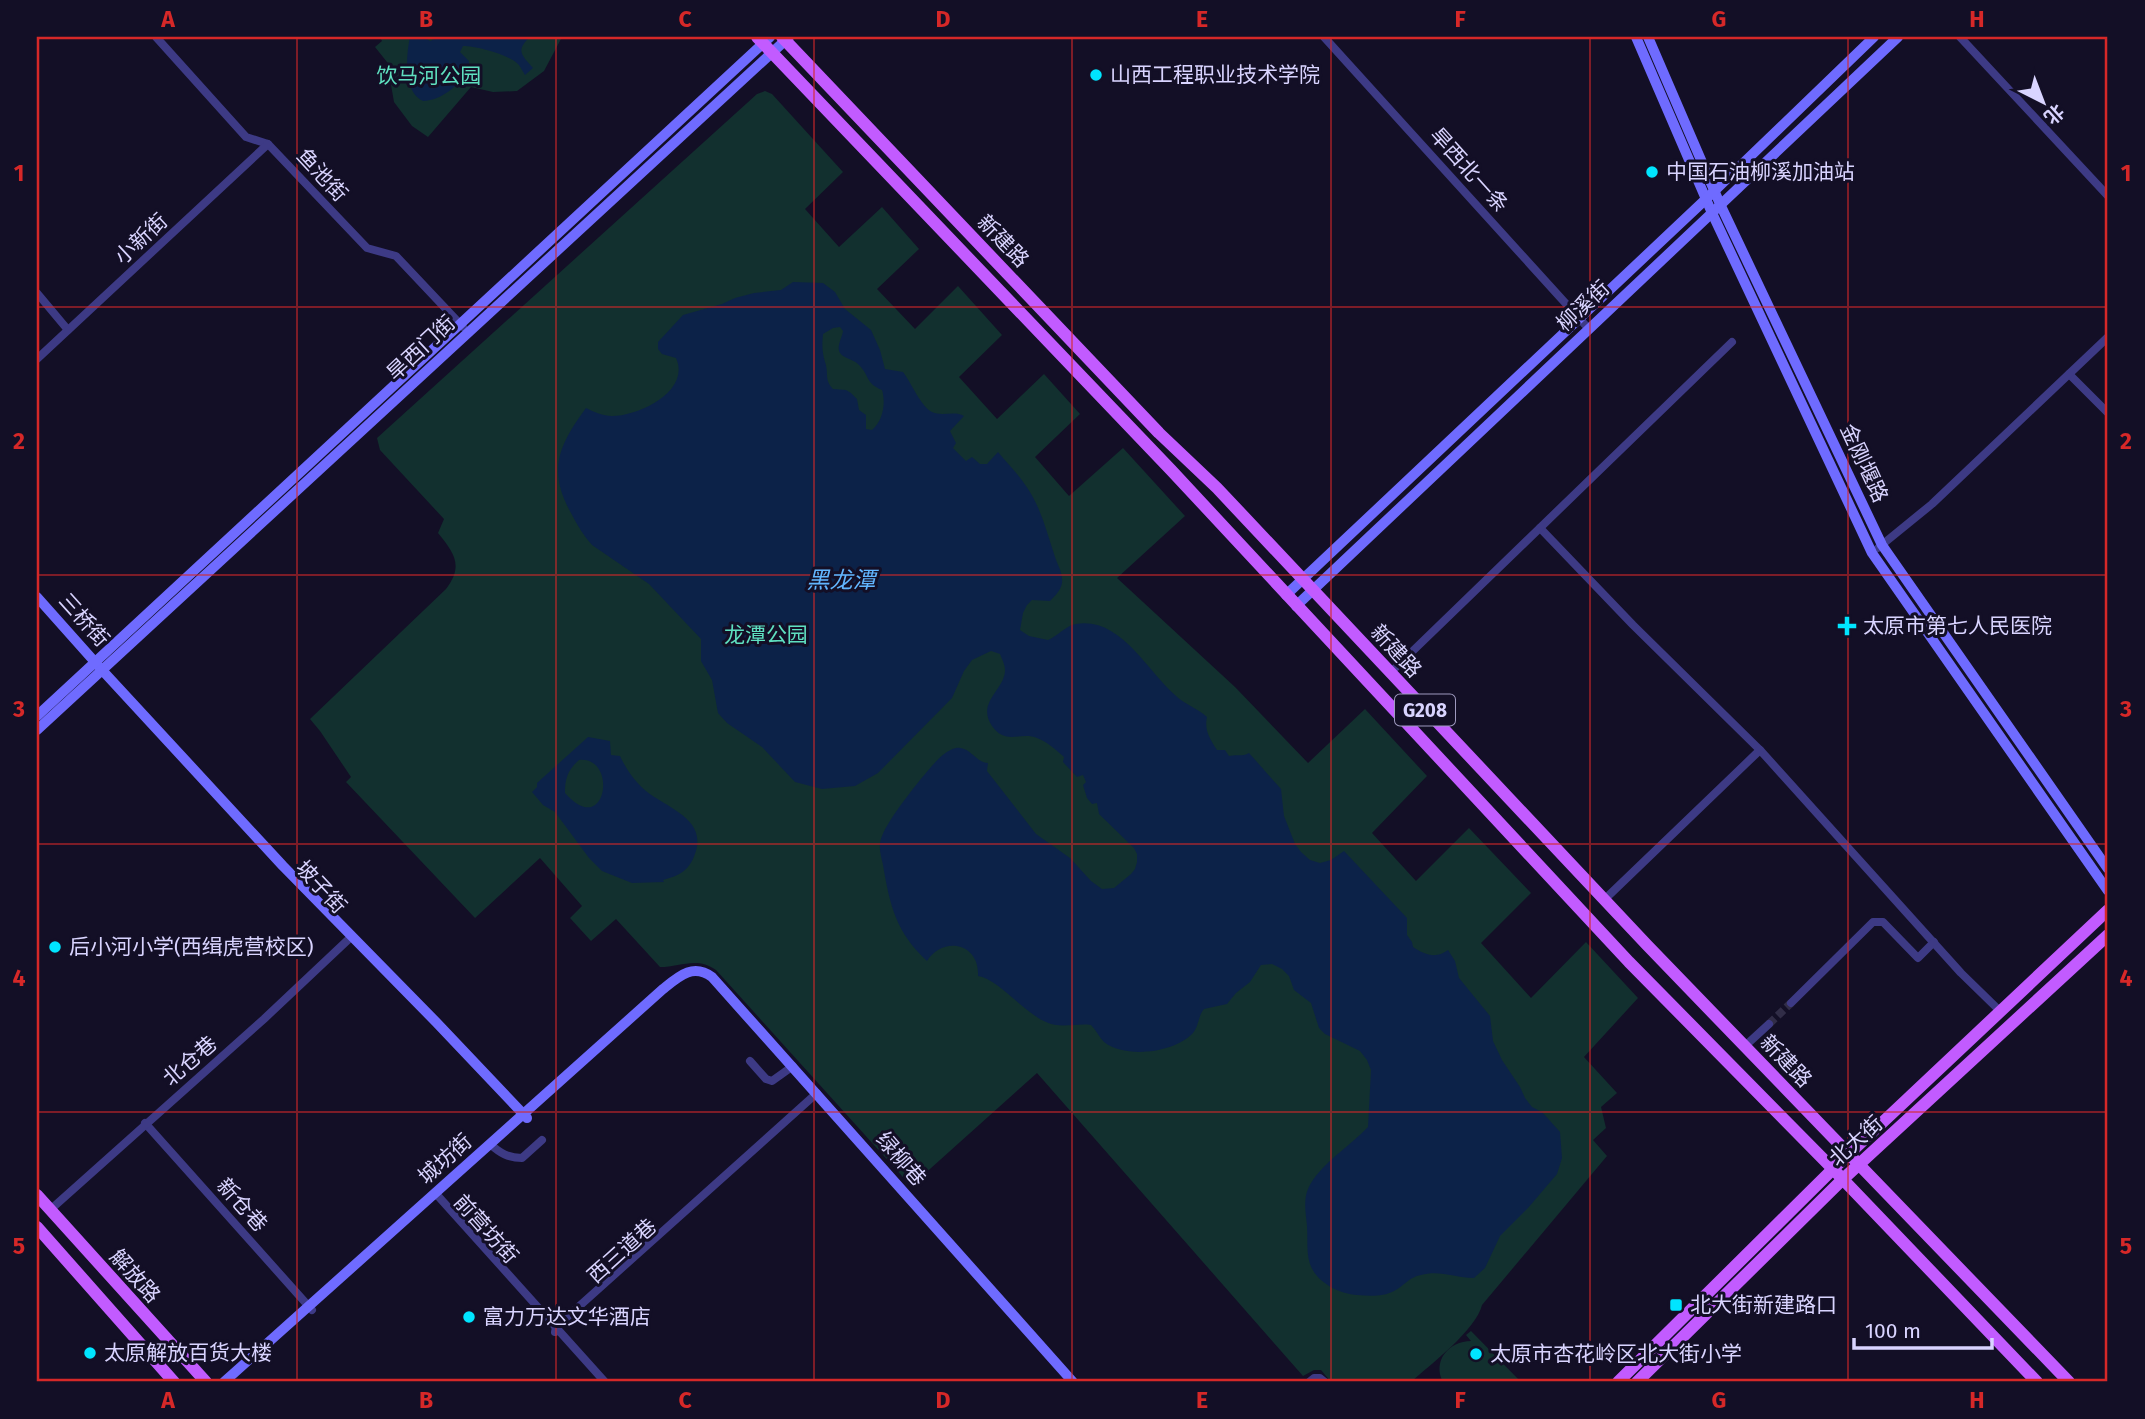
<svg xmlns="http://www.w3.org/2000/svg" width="2145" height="1419" viewBox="0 0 2145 1419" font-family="'Fira Sans','Noto Sans SC',sans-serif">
<rect width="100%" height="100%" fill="#130f26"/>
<g fill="#12302f">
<polygon points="380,37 562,37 544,71 517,91 493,92 471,87 428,137 412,126 394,102 387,62 375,47 382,41"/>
<path d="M765,91L772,94L843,172L805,209L839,247L882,207L919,249L877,289L915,329L958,286L1002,335L959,377L997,419L1044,374L1080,414L1035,457L1069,496L1123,448L1185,516L1117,578L1235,687L1308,763L1365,709L1427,776L1372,833L1416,881L1469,828L1531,893L1481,943L1531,998L1586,942L1638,998L1584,1057L1617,1093L1601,1107L1606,1128L1593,1140L1607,1156L1482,1305C1476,1330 1431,1364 1411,1382H1331L1321,1370H1314L1303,1376L1037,1073L911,1186L716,970C697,956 680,967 660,967L616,919L591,941L570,918L582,906L540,858L475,918L346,782L351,777L320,731L310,719L446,589C464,565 454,553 438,533L444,519L380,450L377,438L757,94Z"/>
<path d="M1471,1331L1521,1382H1443C1432,1361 1449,1341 1471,1341L1466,1335Z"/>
</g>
<g fill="#0c2248" fill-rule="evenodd">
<path d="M410,37H423L430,41L440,37H530C515,51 522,55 533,68L525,75C523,72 521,68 519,65C510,55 477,46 463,46L460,52L469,61V72C456,86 443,100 423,101C403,92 406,56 410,37Z"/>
<path d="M793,282L823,283L835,292L845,309L871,330L880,350L885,369L903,372C911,382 921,407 932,412C943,417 954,410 964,416L950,431L956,443L953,448L966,461L972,457L980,464H987L998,452C1007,463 1018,474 1026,486C1041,507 1047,533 1055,557C1058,566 1063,573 1062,583C1061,590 1055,596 1050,601L1032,600L1027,605L1023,613L1020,630L1029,636L1048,640C1058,636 1065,626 1076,624C1121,617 1146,670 1175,695C1184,704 1197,708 1207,717C1204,730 1210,739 1217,750H1225L1229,756C1236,754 1242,757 1249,753L1281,789L1284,816L1295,844L1301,852L1310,860L1320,863L1331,860L1344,851L1407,918V935L1412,942L1413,947C1425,955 1436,959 1448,950L1455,961L1459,978L1490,1016L1493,1041L1502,1060L1520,1087L1525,1098L1532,1107L1542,1112L1560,1132L1562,1158L1557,1174L1528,1208L1500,1236L1485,1268L1474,1278C1455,1278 1440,1270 1421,1275C1409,1277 1404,1286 1394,1291C1383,1297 1369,1296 1357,1295C1339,1294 1316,1282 1310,1264C1306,1252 1308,1239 1307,1226C1306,1214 1303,1201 1308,1189C1318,1166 1350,1146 1368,1127L1371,1070L1367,1060L1360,1051L1325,1034L1319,1028L1311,1003L1294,990L1289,976L1282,969L1272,964L1261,965L1250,982L1236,993L1227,1004L1204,1009C1198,1016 1199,1026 1193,1033C1174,1053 1126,1059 1104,1042C1099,1037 1096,1030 1091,1025C1076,1023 1060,1029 1046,1022C1024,1013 997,978 978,976C980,944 944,935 927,961C896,932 890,906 883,865C882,859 879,851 880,844C881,828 910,793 920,780C929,770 942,751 956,748C970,746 976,763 988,763L987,771L1036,834L1070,858L1091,881L1102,889L1114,888L1131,874L1135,869L1137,862V854L1134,848L1099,814L1097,803L1092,804L1087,798L1083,785L1086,782L1083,775L1077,777L1063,762L1064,757C1056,750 1048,742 1037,738C1021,731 1006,746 992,726C976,702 1005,690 1005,670C1005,665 1002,659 1000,654L991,651L972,660L964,671L952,698L878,773L855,786L822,789L795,782L762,747L727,723L718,713L712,680L701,661V639L649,584L592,545C584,536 577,525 571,513C547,470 559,445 586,408C594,412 603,416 612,416C639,416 691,391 676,358L662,354L658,349V342L683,315L722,304L735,298L754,293L781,290ZM840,327L843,331C842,338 836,347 840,353C844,359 854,359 859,365C870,376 865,383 882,390C886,403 883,421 872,430L866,429V415L859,410L857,399L851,393L846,390L833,389C824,380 829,373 825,362C822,352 822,345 823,334L833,328Z"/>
<path d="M588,737L610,741L611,755L620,756C626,769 635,782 646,791C670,810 711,820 693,859C686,873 677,876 663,880L664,882L632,883L602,871L589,858L555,812L543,805L532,792L537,787V783ZM579,760C619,756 606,840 565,793C565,778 568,770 579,760Z"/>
</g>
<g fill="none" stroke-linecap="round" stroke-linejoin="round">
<polyline stroke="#312d47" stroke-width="8" stroke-dasharray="8 4" stroke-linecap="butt" points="1769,1024 1791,1003"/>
<g stroke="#3d3a85" stroke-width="8">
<polyline points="156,37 246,137 268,144 367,248 396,256 463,327"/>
<polyline points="1324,37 1588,328"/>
<polyline points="1960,37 2108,196"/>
<polyline points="37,293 68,330"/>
<polyline points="37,359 268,144"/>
<polyline points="2069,374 2108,413"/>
<polyline points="1540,528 1633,625 1760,750 1961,973 2001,1012"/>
<polyline points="1878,548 1932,504 2108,337"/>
<polyline points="1390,673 1732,342"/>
<polyline points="1604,900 1760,750"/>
<polyline points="1791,1003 1873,922 1883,922 1918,958 1934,942"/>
<polyline points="1745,1046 1769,1024"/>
<polyline points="750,1061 766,1079 772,1081 793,1066"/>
<polyline points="145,1123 312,1310"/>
<path d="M490,1144C500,1153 508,1158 522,1158L542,1140"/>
<polyline points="433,1195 438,1196 605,1382"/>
<polyline points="50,1210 264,1019 351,937"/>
<polyline points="555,1332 556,1327 817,1093"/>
<polyline points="1309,1382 1314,1378 1320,1378 1325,1382"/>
</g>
<g stroke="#6f6bff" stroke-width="10">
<polyline points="1636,37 1712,213 1872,553 2108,891"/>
<polyline points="1648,37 1720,204 1882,545 2108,869"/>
<polyline points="1286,595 1706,199 1874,37"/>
<polyline points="37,597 102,670 283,866 436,1022 527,1118"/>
<polyline points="1296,606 1898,37"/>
<polyline points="37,716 770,37"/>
<polyline points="37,730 789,37"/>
<path d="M224,1382L663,989C679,976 693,963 712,977L1073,1382"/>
</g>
<g stroke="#c25bff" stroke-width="12">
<polyline points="757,37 1171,470 1629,962 1833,1169 2037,1382"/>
<polyline points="782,37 1159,433 1217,488 1647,945 2069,1382"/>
<polyline points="37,1195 206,1382"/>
<polyline points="37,1227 174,1382"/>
<polyline points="1618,1382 1833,1169 2108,910"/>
<polyline points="1637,1382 1842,1180 2108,935"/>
</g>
</g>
<path fill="none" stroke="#d62828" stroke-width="2" stroke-opacity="0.55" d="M297,37V1382M556,37V1382M814,37V1382M1072,37V1382M1331,37V1382M1590,37V1382M1848,37V1382M37,307H2108M37,575H2108M37,844H2108M37,1112H2108"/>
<g fill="#00e5ff" stroke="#130f26" stroke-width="2.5">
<circle cx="1096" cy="75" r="7"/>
<circle cx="1652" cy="172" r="7"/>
<path d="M1843.5 615.5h7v7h7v7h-7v7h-7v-7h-7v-7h7z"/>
<circle cx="55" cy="947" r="7"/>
<rect x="1669" y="1298" width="14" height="14" rx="3.5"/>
<circle cx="469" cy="1317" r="7"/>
<circle cx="90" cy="1353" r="7"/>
<circle cx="1476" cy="1354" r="7"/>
</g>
<g text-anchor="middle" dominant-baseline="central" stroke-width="6" stroke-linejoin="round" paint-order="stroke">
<rect fill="#130f26" stroke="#9e99be" stroke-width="2" x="1395" y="694.5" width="60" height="31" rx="5"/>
<g font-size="19" font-weight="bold" fill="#d9d4ff">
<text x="1425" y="710">G208</text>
</g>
<g font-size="21" fill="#d9d4ff" stroke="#130f26" text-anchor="start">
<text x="1110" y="75">山西工程职业技术学院</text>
<text x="1666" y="172">中国石油柳溪加油站</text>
<text x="1863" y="626">太原市第七人民医院</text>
<text x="69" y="947">后小河小学(西缉虎营校区)</text>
<text x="1690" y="1305">北大街新建路口</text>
<text x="483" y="1317">富力万达文华酒店</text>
<text x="104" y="1353">太原解放百货大楼</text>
<text x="1490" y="1354">太原市杏花岭区北大街小学</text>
</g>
<g font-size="21" fill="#5fe0c0" stroke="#130f26">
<text x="429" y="76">饮马河公园</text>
<text x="766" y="635">龙潭公园</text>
</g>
<g font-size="21" fill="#d9d4ff" stroke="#130f26">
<text transform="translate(1469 170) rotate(48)">旱西北一条</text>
<text transform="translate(322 175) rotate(47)">鱼池街</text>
<text transform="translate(141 239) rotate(-43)">小新街</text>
<text transform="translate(1003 241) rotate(46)">新建路</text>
<text transform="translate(1583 306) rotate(-43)">柳溪街</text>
<text transform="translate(421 348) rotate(-43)">旱西门街</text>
<text transform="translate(1864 463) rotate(65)">金刚堰路</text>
<text transform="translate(84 620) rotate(48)">三桥街</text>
<text transform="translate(1396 651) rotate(47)">新建路</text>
<text transform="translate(321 887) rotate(47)">坡子街</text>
<text transform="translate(190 1061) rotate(-41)">北仓巷</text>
<text transform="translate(1786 1061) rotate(46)">新建路</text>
<text transform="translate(1856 1141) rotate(-42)">北大街</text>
<text transform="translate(445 1159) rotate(-42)">城坊街</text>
<text transform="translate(901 1159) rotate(49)">绿柳巷</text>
<text transform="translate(242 1205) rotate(48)">新仓巷</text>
<text transform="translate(486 1229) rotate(48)">前营坊街</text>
<text transform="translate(622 1251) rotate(-42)">西三道巷</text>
<text transform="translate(135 1276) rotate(48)">解放路</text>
</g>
<g font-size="23" font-style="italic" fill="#62b6ff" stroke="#130f26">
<text x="841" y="580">黑龙潭</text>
</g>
</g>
<rect width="2145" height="1419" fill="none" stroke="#130f26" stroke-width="77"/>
<g transform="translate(2043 102) rotate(138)" stroke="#130f26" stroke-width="5" paint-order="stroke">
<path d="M0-5L12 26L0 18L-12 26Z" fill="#d9d4ff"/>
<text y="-10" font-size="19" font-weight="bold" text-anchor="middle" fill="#d9d4ff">北</text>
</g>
<path d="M1854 1338v10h138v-10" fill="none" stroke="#d9d4ff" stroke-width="3.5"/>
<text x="1865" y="1338" font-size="21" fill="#d9d4ff" stroke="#130f26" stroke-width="5" paint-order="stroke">100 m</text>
<rect x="38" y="38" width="2068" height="1342" fill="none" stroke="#d62828" stroke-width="2.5"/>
<g font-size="23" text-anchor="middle" font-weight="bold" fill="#d62828">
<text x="168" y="27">A</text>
<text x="426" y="27">B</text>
<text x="685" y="27">C</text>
<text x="943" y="27">D</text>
<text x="1202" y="27">E</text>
<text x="1460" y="27">F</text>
<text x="1719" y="27">G</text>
<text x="1977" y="27">H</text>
<text x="19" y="181">1</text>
<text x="2126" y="181">1</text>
<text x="19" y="449">2</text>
<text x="2126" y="449">2</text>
<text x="19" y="717">3</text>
<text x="2126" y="717">3</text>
<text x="19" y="986">4</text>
<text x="2126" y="986">4</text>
<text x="19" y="1254">5</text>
<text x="2126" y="1254">5</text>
<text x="168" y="1408">A</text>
<text x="426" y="1408">B</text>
<text x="685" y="1408">C</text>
<text x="943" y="1408">D</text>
<text x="1202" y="1408">E</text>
<text x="1460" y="1408">F</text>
<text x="1719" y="1408">G</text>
<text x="1977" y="1408">H</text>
</g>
</svg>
